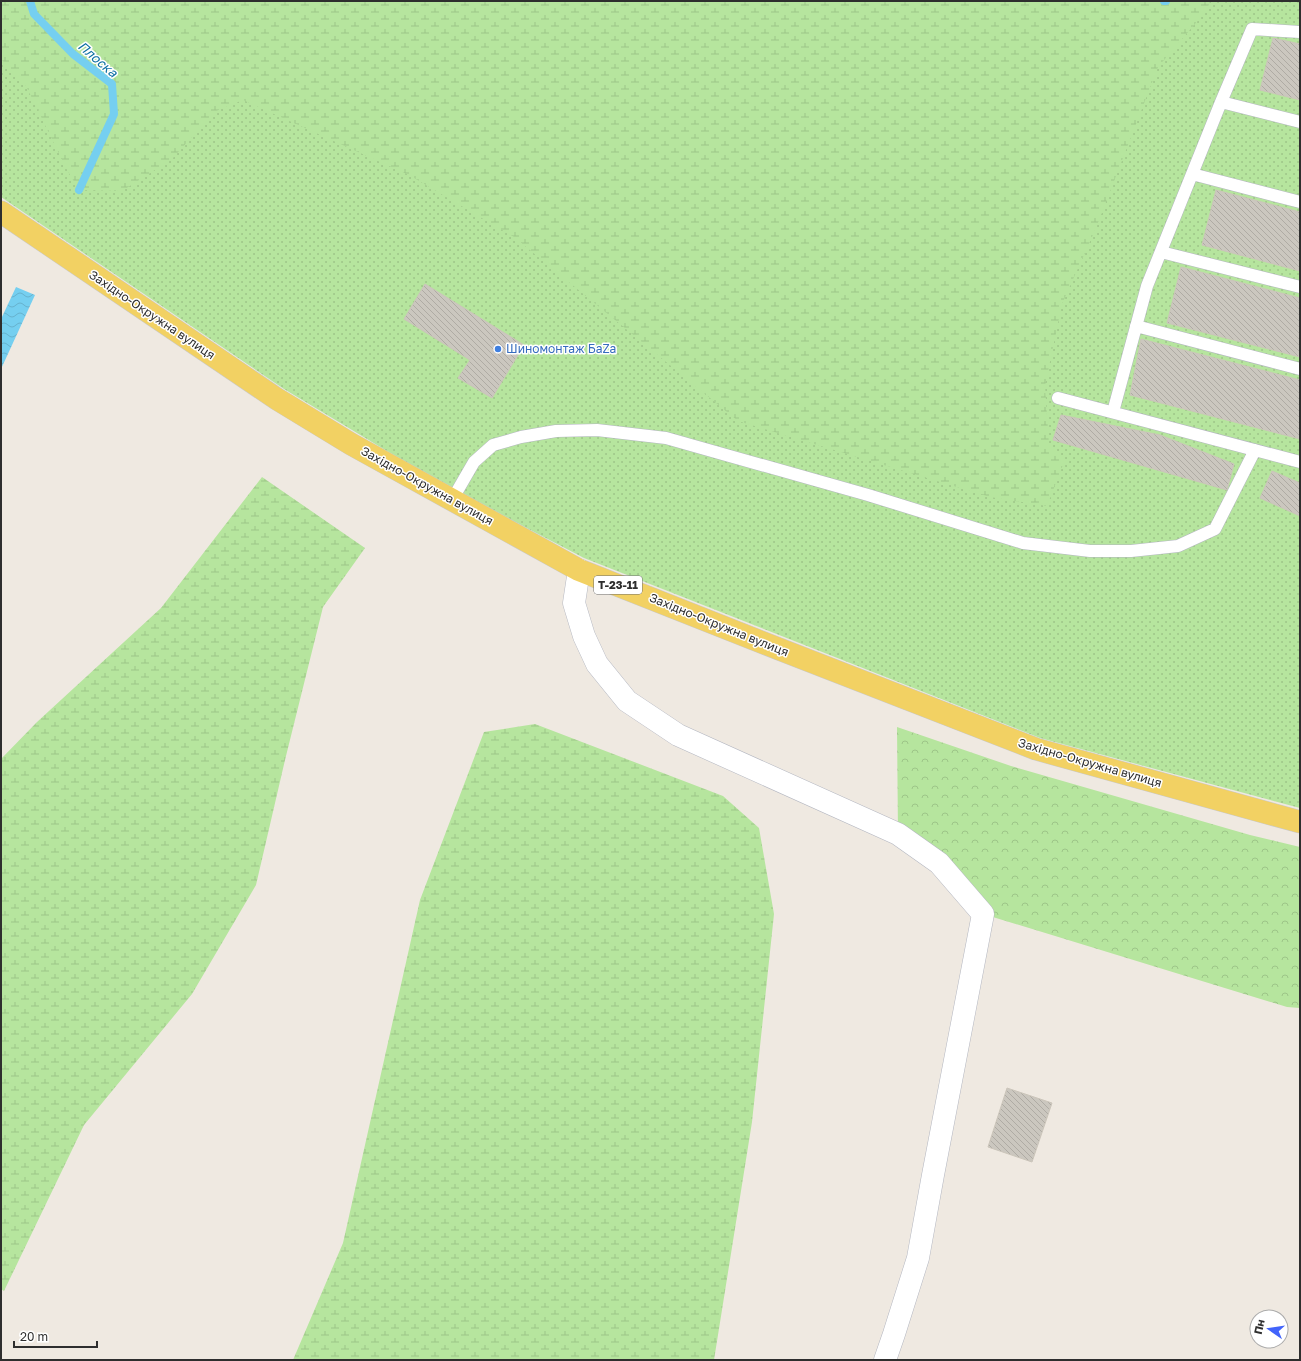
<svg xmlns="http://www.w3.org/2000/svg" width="1301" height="1361" font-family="'Golos Text',sans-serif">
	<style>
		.green { fill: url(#green-dots) }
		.forest { fill: url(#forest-crowns) }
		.wetland { fill: url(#wetland-marsh) }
		.water { fill: url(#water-waves) }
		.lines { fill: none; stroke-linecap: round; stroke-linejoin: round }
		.stream { stroke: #75cff0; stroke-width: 8 }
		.building { fill: url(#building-back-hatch); stroke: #cbc5ba }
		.service-casing { stroke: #b4b7c1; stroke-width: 13 }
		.minor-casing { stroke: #b4b7c1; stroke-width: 23 }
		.primary-casing { stroke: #c9c9c9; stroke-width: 23 }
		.service { stroke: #fff; stroke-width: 12 }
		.minor { stroke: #fff; stroke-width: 22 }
		.primary { stroke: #f2d163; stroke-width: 22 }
		.shop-dot { fill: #3f7fe0; stroke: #fff; stroke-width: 1.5 }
		.labels { text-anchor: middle; stroke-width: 3; stroke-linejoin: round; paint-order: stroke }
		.shield { fill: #fff; stroke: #6d6d6d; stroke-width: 1 }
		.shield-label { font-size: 11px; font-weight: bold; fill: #2e2e2e }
		.street-label { font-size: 12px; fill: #2e2e2e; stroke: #fff }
		.shop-label { font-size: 12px; fill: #366cbe; stroke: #fff; text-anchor: start }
		.water-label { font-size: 13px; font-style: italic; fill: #0d6fa3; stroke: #fff }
	</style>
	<defs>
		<pattern id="green-dots" width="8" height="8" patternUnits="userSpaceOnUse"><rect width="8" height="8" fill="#b6e59e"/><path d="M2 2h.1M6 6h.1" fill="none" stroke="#9dc588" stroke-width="1.8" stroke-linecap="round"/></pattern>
		<pattern id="forest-crowns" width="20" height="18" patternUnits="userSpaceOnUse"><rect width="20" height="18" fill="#b6e59e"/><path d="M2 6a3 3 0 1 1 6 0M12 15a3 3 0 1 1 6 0" fill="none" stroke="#9dc588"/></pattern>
		<pattern id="wetland-marsh" width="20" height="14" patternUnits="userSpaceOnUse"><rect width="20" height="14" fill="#b6e59e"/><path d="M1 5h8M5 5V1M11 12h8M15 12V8" fill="none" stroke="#9dc588"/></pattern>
		<pattern id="water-waves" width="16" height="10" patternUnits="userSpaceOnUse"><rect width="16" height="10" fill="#75cff0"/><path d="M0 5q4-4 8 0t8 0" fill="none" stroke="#66b2ce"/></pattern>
		<pattern id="building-back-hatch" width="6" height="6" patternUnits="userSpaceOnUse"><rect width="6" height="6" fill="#cbc7bf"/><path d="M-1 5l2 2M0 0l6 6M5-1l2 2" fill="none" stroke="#afaba4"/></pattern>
	</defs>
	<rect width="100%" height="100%" fill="#efe9e1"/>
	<path class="green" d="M1,1H1300V808L1040,738L584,558L435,480L284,389L1,197Z"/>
	<path class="forest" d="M897,727L1011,766L1250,835L1300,847V1008L1287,1007L983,914L898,834Z"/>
	<path class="wetland" d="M1,1H1210L1207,10L1158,67L1096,228L1062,304L1045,386L1049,445L1064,462L1047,506L990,497L738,421L514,237L409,175L243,100L214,112L172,159L122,191L79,190L66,168L25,84L1,59Z
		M262,477L365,548L323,607L285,760L256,885L192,994L84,1125L4,1291L1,1289V759L37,722L161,608Z
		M535,724L723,796L759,828L774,914L752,1122L714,1360H293L343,1243L420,900L484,732Z"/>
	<path class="water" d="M16,287L35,295L1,369V319Z"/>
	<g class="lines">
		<path class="stream" d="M30,1L34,14L73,54L112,84L114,114L79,190
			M1164,1H1166"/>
	</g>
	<path class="building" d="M1273,38L1300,44V100L1260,90Z
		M1216,190L1300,212V271L1202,245Z
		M1181,267L1300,298V357L1167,323Z
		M425,284L524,345L492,398L458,378L470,360L404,319Z
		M1141,339L1300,380V439L1130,395Z
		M1061,415L1160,435L1234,464L1227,490L1053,440Z
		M1272,471L1300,483V516L1260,498Z
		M1007,1088L1052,1103L1032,1162L988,1147Z"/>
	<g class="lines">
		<defs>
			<path id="service" d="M1221,102L1300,122
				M1192,174L1300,202
				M1161,252L1300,287
				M1136,326L1300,369
				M1058,398L1300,462
				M1113,412L1147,286L1221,102L1252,29L1300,32
				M452,500L474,462L493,445L521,437L556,431L597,430L666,438L868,495L1023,543L1090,551H1131L1178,546L1215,529L1255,450"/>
			<path id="minor" d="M579,570L574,603L584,636L597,664L627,701L678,735L898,834L939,863L983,914L933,1175L918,1258L894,1334L885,1360"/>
			<path id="primary" d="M1,212L277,399L351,444L579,570L779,649L1036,749L1300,822"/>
		</defs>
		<use href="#service" class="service-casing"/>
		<use href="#minor" class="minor-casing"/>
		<use href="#primary" class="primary-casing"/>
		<use href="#service" class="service"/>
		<use href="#minor" class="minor"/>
		<use href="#primary" class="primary"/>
	</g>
	<circle class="shop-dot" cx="498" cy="349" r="4"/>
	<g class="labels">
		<rect class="shield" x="594" y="576" width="48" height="18" rx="3"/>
		<g class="shield-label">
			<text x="618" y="589">Т-23-11</text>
		</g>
		<g class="street-label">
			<text transform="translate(152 315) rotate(34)" y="4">Західно-Окружна вулиця</text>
			<text transform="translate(427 486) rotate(29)" y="4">Західно-Окружна вулиця</text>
			<text transform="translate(719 625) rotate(22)" y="4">Західно-Окружна вулиця</text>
			<text transform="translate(1090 763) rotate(16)" y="4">Західно-Окружна вулиця</text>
		</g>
		<g class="shop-label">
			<text x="506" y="353">Шиномонтаж БаZa</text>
		</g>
		<g class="water-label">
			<text transform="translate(98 59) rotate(41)" y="5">Плоска</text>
		</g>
	</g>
	<rect width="1301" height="1361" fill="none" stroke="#2e2e2e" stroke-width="4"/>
	<g transform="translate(1269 1329) rotate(283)"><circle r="19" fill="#ffffff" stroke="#ababab"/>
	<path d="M0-3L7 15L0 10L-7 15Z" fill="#4264fb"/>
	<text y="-6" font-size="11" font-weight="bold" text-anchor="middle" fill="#2e2e2e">Пн</text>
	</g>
	<path d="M14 1341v6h83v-6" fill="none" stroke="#2e2e2e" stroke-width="2"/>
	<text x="20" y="1341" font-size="12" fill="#2e2e2e" stroke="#ffffff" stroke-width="3" paint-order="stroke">20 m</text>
</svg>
